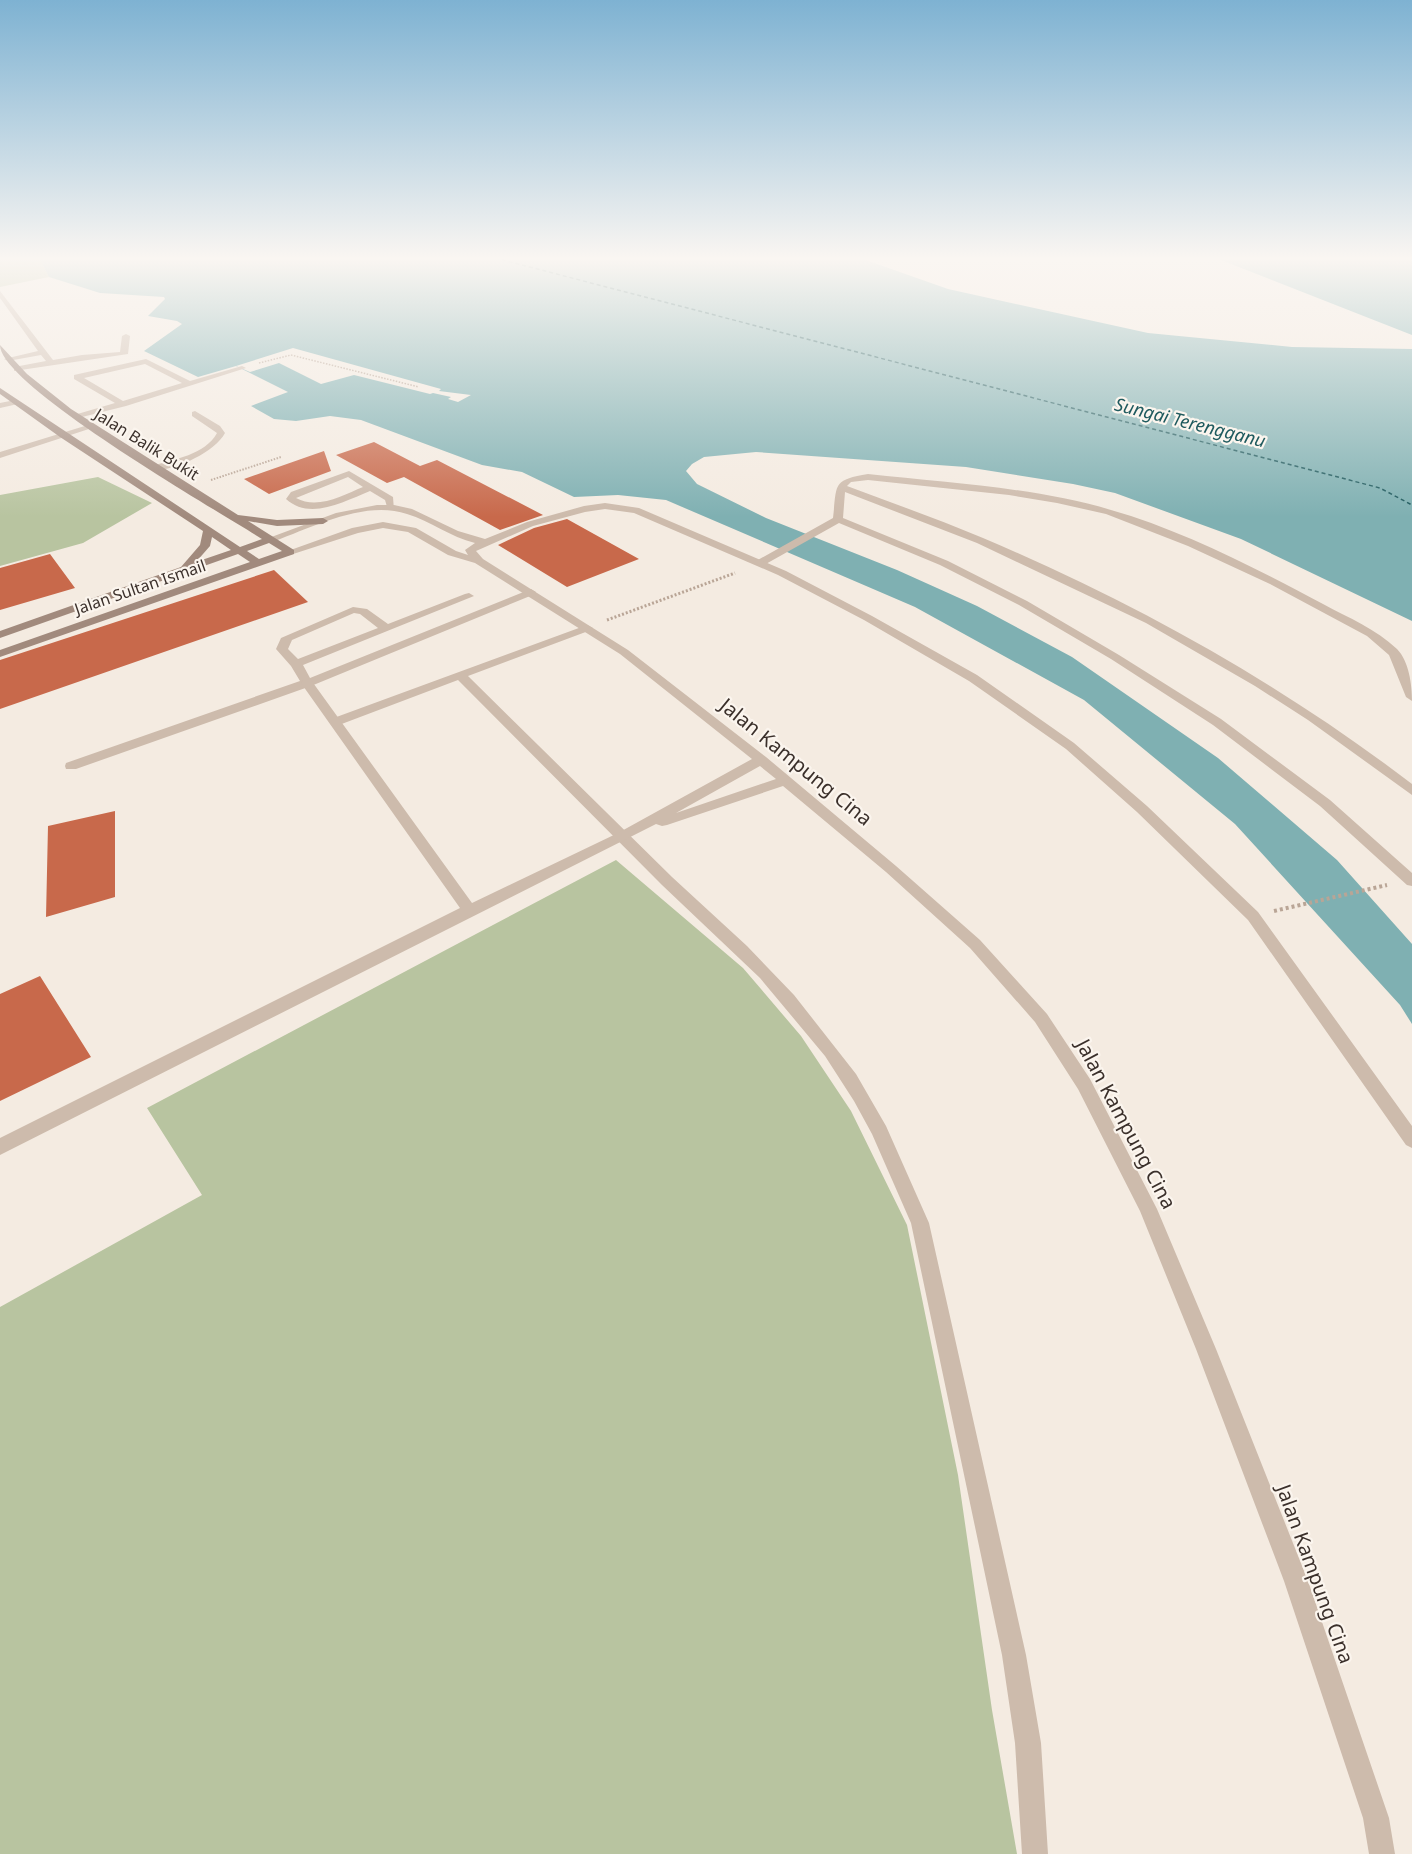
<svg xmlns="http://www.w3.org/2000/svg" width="1412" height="1854" font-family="'Noto Sans',sans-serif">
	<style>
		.green { fill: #b8c4a0 }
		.water { fill: #7fb0b2 }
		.pier { fill: #f4ebe1 }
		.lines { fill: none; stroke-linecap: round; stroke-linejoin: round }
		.ferry { stroke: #1f5a5e; stroke-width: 1.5; stroke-dasharray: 4 3; stroke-linecap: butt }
		.building { fill: #c8694b }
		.path-far3 { stroke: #b9a596; stroke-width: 1.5; stroke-dasharray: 1.5 1.5; stroke-linecap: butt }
		.path-far2 { stroke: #b9a596; stroke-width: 2; stroke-dasharray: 1.5 1.5; stroke-linecap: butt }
		.path-far1 { stroke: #b9a596; stroke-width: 3; stroke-dasharray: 2 2; stroke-linecap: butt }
		.path { stroke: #b9a596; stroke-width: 4; stroke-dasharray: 3 3; stroke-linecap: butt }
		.service { fill: #cdbbac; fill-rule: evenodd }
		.minor { fill: #cdbbac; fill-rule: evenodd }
		.secondary { fill: #a18a7d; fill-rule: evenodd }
		.labels { text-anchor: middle; stroke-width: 4.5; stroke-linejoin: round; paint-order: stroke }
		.far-street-label { font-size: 16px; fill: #3b302b; stroke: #fbf5ee }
		.far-water-label { font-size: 18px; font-style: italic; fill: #1f5a5e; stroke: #fbf5ee }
		.street-label { font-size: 20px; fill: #3b302b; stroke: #fbf5ee }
	</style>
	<rect width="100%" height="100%" fill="#f4ebe1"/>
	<path class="green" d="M0,258H39L49,277L0,287Z
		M98,477L152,503L83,543L0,566V495Z
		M616,860L743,968L801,1036L851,1111L907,1225L958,1475L992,1710L1017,1854H0V1307L202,1195L147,1108Z"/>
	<path class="water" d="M39,258H860L948,289L1148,333L1292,347L1412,349V621L1241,539L1115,493L1073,484L966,467L756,452L704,457L692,464L686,471L697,484L766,518L897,570L977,606L1072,657L1218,758L1337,860L1412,944V1024L1400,1005L1235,824L1084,700L915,607L666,500L618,495L574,497L522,472L482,465L361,420L330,416L296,421L274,419L251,406L288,392L236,366L198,377L144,351L182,324L177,321L148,316L165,299L164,297L100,293L49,277Z
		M1216,258H1412V335Z"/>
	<path class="pier" d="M293,348L441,389L439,391L471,395L458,402L448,399L451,397L433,393L430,394L354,375L321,384L279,363L250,372L236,366Z"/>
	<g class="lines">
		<path class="ferry" d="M495,258L1380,488L1412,505"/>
	</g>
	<path class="building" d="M374,442L420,466L437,460L543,515L500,530L404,477L387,483L336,455Z
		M324,451L331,471L269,494L244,479Z
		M567,519L639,559L567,587L498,545L534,528Z
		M50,554L75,588L0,610V568Z
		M274,570L308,602L0,709V660Z
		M115,811V897L46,917L48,826Z
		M40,976L91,1057L0,1101V994Z"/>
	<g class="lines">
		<path class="path-far3" d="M259,363L291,355L419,387"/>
		<path class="path-far2" d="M211,480L281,457"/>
		<path class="path-far1" d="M607,620L735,573"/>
		<path class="path" d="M1274,911L1387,885"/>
		<path class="service" d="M0,291L53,360L82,355L120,352L122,336L126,334L130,336L128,354L14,371V367L46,361L41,355L8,361L4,359L38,351L0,298Z
			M146,359L190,381L242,366L246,368L126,406L74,419V415L115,403L74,379V375ZM145,364L182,383L123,401L84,378Z
			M15,400L19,402L18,404L0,408V403Z
			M195,411L220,426L225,433C215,452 173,472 152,470V466C174,459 205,455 217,433L192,416V412Z
			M349,471L393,497L394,510H388L385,500L370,491C345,501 310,521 286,499L291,492ZM348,477L363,487C343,495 318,510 296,498Z
			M868,474C949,483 1033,487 1111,510C1182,530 1259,570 1323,604C1349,618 1376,629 1397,649C1409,661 1412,685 1412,701L1406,697L1389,655L1367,636L1270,584L1188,546L1106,514L1057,503L1009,495L868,480L851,482L847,486C892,503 938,519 983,538C1136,603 1280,683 1412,784V795L1308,720L1255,686L1146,623L977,543L845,492L843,518L948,561L1027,601L1119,655L1221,719L1330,800L1412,873V886L1407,885L1320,806L1213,725L1111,659L1019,605L940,565L839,523L764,565H756V561L833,518C837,484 832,480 868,474Z
			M531,589L536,592L535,594L311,686L76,769H66L65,766L66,763L300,681L291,666L276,649L281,638L353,607L367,609L388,624L465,594L469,593L474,596L303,665L310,678ZM354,613L360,614L378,628L298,659L288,649L292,640Z
			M587,625L593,628L591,630L468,676L672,877L747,946L794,995L856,1074L886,1126L929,1223L1026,1655L1041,1743L1048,1854H1022L1015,1743L1002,1655L911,1223L872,1134L854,1101L825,1056L760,978L662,885L458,680L339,725L335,726L329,722L331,719Z"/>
		<path class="minor" d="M88,425L95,427L0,458V452Z
			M605,503L639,508L786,571L872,616L977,675L1074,743L1147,806L1258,912L1412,1126V1148L1406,1145L1248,920L1137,812L1066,749L969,681L864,620L778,575L634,513L605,509L585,512L533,526L476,551L483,559L628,650L766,757L896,866L980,940L1047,1014L1090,1079L1157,1209L1216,1349L1308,1581L1389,1818L1395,1854H1369L1363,1818L1284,1581L1196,1349L1140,1211L1078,1089L1035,1022L970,948L886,872L783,786L667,825L662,826L656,824L0,1155V1138L460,908L301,683L303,680H311L472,903L618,833L752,759L620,654L475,563L448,555L408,532L383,528L358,533L290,555L285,552L352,528L383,522L416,528L456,551L468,555L465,550L475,543C450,537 431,521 407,514C365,500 313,527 275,541L266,539L336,513L377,505H394L412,509L458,531L485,539L527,522L584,506ZM760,766L776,779L676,813Z"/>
		<path class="secondary" d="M0,345L27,374L71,409L238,515L277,520L323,518L328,521L323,524L277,526L248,521L294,550V554L0,657V650L250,562L238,554L0,638V631L181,567L200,545L203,531L60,437L0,394V388L240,547L262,539C220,512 0,386 0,345ZM212,537L231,550L196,562L210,546ZM269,543L282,551L259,559L247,551Z"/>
	</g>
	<linearGradient id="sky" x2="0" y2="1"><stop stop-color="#7eb2d2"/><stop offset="0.5" stop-color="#faf6f2"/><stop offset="1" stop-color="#faf6f2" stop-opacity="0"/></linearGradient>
	<rect width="1412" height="517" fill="url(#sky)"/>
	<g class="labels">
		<g class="far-street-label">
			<text transform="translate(147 444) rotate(32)" y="6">Jalan Balik Bukit</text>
			<text transform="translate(140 587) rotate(-19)" y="6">Jalan Sultan Ismail</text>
		</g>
		<g class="far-water-label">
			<text transform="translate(1190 423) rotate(14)" y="6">Sungai Terengganu</text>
		</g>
		<g class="street-label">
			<text transform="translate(796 762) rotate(39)" y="7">Jalan Kampung Cina</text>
			<text transform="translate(1126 1124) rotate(62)" y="7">Jalan Kampung Cina</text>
			<text transform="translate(1315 1574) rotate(70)" y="7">Jalan Kampung Cina</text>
		</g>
	</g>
</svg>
